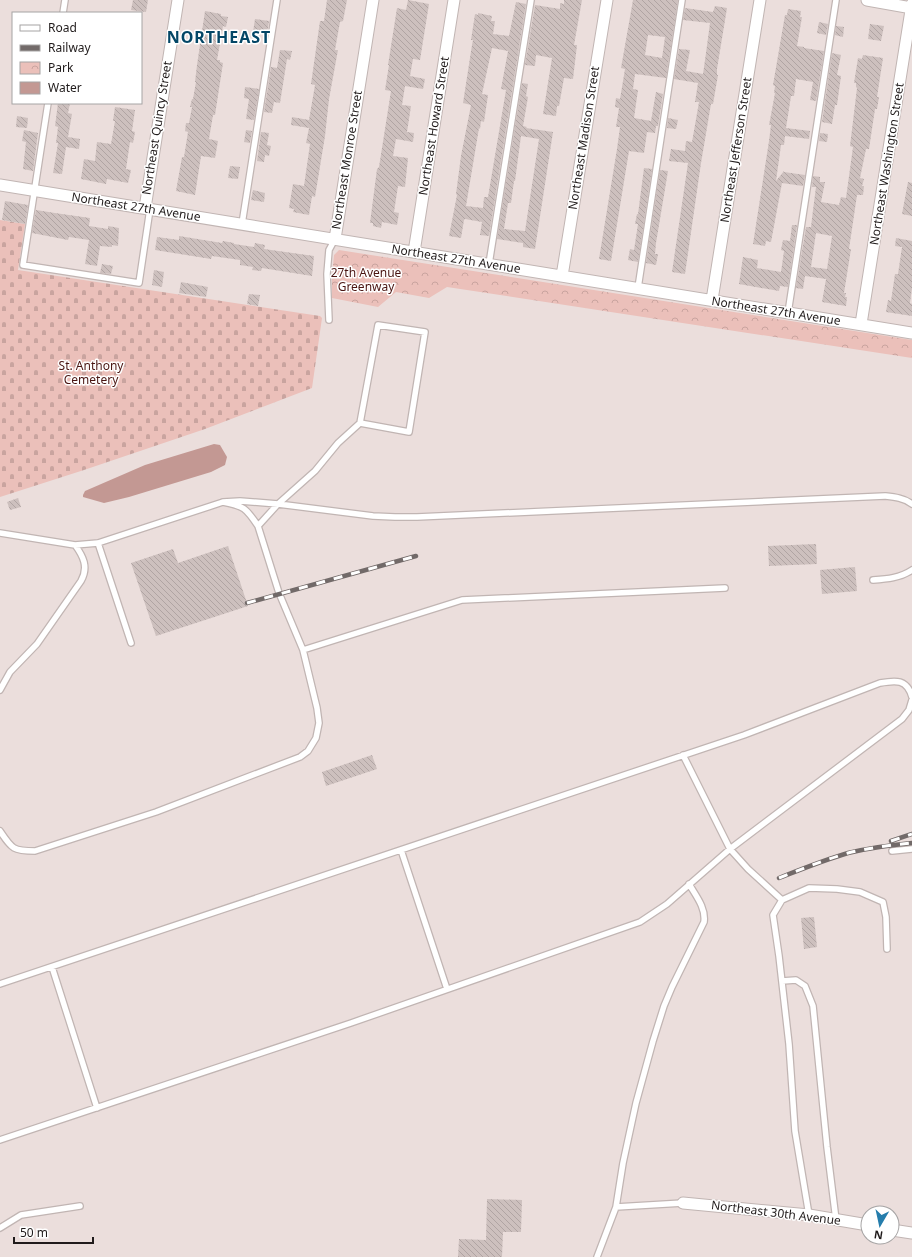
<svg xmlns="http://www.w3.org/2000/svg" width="912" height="1257" font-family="'Noto Sans',sans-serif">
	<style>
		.cemetery { fill: url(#cemetery-stones) }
		.park { fill: url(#park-crowns) }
		.water { fill: #c39893 }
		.building { fill: url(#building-back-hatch); fill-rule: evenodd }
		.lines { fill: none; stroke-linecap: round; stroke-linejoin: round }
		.service-casing { stroke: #c1b5b3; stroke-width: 8 }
		.minor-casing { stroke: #c1b5b3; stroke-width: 13 }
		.service { stroke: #fff; stroke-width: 5.5 }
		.minor { stroke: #fff; stroke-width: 11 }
		.rail-casing { stroke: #726a69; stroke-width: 4.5 }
		.rail { stroke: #fff; stroke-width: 3; stroke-dasharray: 9; stroke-linecap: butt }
		.labels { text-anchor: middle; stroke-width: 3; stroke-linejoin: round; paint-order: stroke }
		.street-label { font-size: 12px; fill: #201b1b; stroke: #fff }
		.park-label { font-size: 12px; fill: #491411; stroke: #fff }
		.district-label { font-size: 16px; font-weight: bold; letter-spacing: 1px; fill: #034666; stroke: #fff }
	</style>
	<defs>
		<pattern id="cemetery-stones" width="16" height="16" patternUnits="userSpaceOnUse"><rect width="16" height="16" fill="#ebc0ba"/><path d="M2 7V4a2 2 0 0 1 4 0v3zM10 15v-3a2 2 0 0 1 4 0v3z" fill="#c9a49f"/></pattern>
		<pattern id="park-crowns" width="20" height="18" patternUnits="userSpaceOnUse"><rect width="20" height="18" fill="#ebc0ba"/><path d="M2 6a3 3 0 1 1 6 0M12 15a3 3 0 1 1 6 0" fill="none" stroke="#c9a49f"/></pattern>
		<pattern id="building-back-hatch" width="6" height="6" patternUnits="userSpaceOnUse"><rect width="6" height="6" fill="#cdc0be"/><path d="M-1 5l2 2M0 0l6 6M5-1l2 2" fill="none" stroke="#b0a4a3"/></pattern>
	</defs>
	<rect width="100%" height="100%" fill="#ebdedc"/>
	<path class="cemetery" d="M0,220L25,224L18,270L320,316L322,318L312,388L205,429L84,470L0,497Z"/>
	<path class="park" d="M339,250L912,340V358L447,287L429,298L396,292L378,307L332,298V276L334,255Z"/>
	<path class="water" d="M214,444L220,445L227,457L225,465L211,472L129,497L104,503L83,497V495L85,491L145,465Z"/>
	<path class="building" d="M133,0H148L146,12L131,10Z
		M327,0H347L343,21L340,22L335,50H338L329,99L325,136L315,197L312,196L309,215L293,212L294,209L289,208L293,184L304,186L310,144L306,143L309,128L291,125L292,117L309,120L315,85L311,84L320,21H324Z
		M408,0L429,4L420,60L413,59L410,76L425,79L423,89L405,86L402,105L411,106L407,132L414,133L413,142L396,139L393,156L408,158L405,187L398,186L394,212L399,213L397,225L382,222L381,228L373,226V223H370L377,169L379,167L391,91L385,90L389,65H388L397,8L406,10Z
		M564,0H582L574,45H577L573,79L564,78L559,106H557L556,116L543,114L552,58L536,55L535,66L525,65L535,5L560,9V3L564,4Z
		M633,0H678L666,78L635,74L633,89L638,90L634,118L651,121L656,92L663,94L658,126H656L655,133L647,132L644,153L629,151L611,261L599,259L617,149L620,127H616L619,108L615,107L616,98L620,99L625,69L621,68ZM648,35L665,37L662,58L645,55Z
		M516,2L526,4L489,236L480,235L482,222L465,219L464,220L461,238L449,236L457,195L456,194L461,156L471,105L463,103L472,45L473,40H471L475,14L478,15V13L492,16L491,21H495L493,34L509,36ZM492,48L508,51L501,89L506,90L488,197H484L483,208L466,206L479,128L480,129L481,121L484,122L488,95L482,94Z
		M715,6L727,8L717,69V75H718L713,104H711L701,163L685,274L672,272L688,163L669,161L671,149L685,151L686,141L692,142L699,102H695L698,83L674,79L679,49L690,50L686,71L703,74L706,53L710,23L683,20L685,8L713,12Z
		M788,9L801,11L800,17H802L797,46L804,47V48L824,51L816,101L810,100L813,82L796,79L794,96H791L786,128L810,131L809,139L785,136L784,145H781L776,181L784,171V172L805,175L803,186L782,183L771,242L766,241L765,246L753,244L769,141L771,125H769L770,120L775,93H774L775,86L773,85L785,15H787Z
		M205,11L221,14V16L228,17L226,27L223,26L217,60H220V62L223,63L215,115H213L209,139L218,141L215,158L201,156L195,195L176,191L182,157H184L188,132L185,131L186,123H189L192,107H190L192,99H193L196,82H195L197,65Z
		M255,19L269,21L267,34L253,32Z
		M819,22L828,24L826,35L817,33Z
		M870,24L884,26L881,41L868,39Z
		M836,26L844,27L843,37L835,35Z
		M280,50L292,51L290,60L287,59L280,103L274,102L272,113L264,112L271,67L277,68Z
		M832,53L841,55L837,75L841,76L837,105H835L832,124L822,122Z
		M863,55L883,58L877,97H879L877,109H875L869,149H866L860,178L864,179L862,186H864L863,195H857L852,229L849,249H851L844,293H846L845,297H847L846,306L822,302L826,279L805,276L803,289L796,288L806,227H811L813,210L816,187H812L813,176L820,177V182H825L821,202L839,205L841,197L846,198L853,147L850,146L857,88L856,87V83H854L858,58L862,59ZM816,233L832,236L827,269L811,267Z
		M522,83L528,84L526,96L528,97L523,126L527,127L526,128L553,132L535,249L523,247V243L497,239ZM521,136L539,139L525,231L504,229L508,203H511L514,181H515Z
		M245,87L259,89L254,120L246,119L249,99L244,98Z
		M58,103H70L68,113L72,114L68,137L80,139L79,149L66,147L62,174L53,173L58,143H56L58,127L55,126Z
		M115,107L135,110L132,131L135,132L133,143L130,142L126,169L131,170L128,183L107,179L106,184L81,179L84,159L95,161L97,142L111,144L115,121H113Z
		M17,116L28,118L27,128L16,127Z
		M668,118L678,120L676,129L667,128Z
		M24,130L38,133L33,171L23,169L26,142L22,141Z
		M246,130L252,131L250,143L244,142Z
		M261,132L269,133L267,145L271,146L269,156L265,155L264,162L257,161Z
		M820,133L828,134L827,142L819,141Z
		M230,166L240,167L238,179L228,178Z
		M644,168L652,169L638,262L628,260L630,249L634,250L638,224H635L637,214H638Z
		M660,170L668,171L656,243L655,254H658L656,265L646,263Z
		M908,182L912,183V216L902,214Z
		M253,190L265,193L264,202L251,200Z
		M5,201L28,205L25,224L2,220Z
		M36,210L55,213L90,218L89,226L108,229V226L119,228L118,246L112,245V247L100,246L97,266L85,264L89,240L69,237L68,240L32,233Z
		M792,225H797L788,287L780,286L779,291L739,284L743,257L758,260L757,268L781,272L784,251L781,250L783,240L790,241Z
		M179,236L222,243L223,241L234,243V244L254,247L255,243L265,245L264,249L314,256L312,276L262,268L261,271L252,270L253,267L240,265V260L212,256L211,259L155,250L157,237L179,240Z
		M896,238L912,241V288L910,303L912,304V316L886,312L888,300L891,301L895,274H898L902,247L895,246Z
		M102,264L113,266L111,274L100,273Z
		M154,270L164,272L162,287L152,285Z
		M181,282L208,287L206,297L179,293Z
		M249,294L260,295L258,306L247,304Z
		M18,498L21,507L10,510L7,502Z
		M816,544L817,564L769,566L768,546Z
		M228,546L248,606L156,636L131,563L173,549L178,563Z
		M855,567L857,591L822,594L820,570Z
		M372,755L377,769L326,786L322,772Z
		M814,917L817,947L804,949L801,918Z
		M487,1199L522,1200L521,1232H503L502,1257H458L459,1239L486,1240Z"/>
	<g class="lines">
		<defs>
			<path id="service" d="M63,13L65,0
				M48,103L23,265L139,283L150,209
				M242,224L277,0
				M489,264L531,0
				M638,288L682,0
				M788,313L836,0
				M329,320L327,274L329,250L335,239
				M223,502L240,501L278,504L373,516L395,517H417L885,496C894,497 904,498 912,504
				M0,533L75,545C83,556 89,567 81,581L37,644L10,672L0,690
				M98,543L131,643
				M75,545L98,543L223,502C244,506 246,508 258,526
				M873,580C887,579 900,578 912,570
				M303,650L462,600L725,588
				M683,755L730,849L748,869L782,900
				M0,831C12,849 13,851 35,851L156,812L300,757L308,751L316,738L319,723L317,708L303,650L279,593L258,526L278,504L315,471L338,443L360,423L378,325L425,332L409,432L360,423
				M401,850L447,989
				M892,851L912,849
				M52,967L97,1108
				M782,981L796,980L805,986L813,1006L827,1147L836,1220
				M0,984L744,735L880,683C896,680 907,679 912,697
				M0,1140L351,1023L640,922L667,904L730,849L902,719L909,710L912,700
				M616,1207L623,1163L636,1103L653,1041L664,1006L672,987L704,922C706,908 696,896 689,884
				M809,1215L795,1131L789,1044L779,956L773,915L782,900L809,888L837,889L860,892L883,902L886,917L887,949
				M0,1228L21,1215L80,1206
				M597,1257L616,1207L683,1203"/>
			<path id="minor" d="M867,0L912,8
				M0,185L912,333
				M145,208L178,0
				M335,239L373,0
				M414,252L454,0
				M562,276L607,0
				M712,300L760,0
				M861,324L912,4
				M683,1203L809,1215L868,1225
				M892,1230L912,1233"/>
		</defs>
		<use href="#service" class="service-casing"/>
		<use href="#minor" class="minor-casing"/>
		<use href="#service" class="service"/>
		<use href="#minor" class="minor"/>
		<defs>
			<path id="rail" d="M247,603L416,556
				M891,841L912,834
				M779,878C802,869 824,860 848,853C869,848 891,845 912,843"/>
		</defs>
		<use href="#rail" class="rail-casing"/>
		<use href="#rail" class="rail"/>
	</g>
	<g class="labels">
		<g class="street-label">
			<text transform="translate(434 126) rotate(-81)" y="4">Northeast Howard Street</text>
			<text transform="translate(157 128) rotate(-81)" y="4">Northeast Quincy Street</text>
			<text transform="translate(584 138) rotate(-81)" y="4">Northeast Madison Street</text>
			<text transform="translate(736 150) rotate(-81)" y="4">Northeast Jefferson Street</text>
			<text transform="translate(347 160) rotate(-81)" y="4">Northeast Monroe Street</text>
			<text transform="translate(887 164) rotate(-81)" y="4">Northeast Washington Street</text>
			<text transform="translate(136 207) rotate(9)" y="4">Northeast 27th Avenue</text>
			<text transform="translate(456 259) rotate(9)" y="4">Northeast 27th Avenue</text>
			<text transform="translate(776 311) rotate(9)" y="4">Northeast 27th Avenue</text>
			<text transform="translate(776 1213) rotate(7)" y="4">Northeast 30th Avenue</text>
		</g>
		<g class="park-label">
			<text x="366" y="277">27th Avenue<tspan x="366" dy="14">Greenway</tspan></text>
			<text x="91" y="370">St. Anthony<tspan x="91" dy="14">Cemetery</tspan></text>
		</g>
		<g class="district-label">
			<text x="219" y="43">NORTHEAST</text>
		</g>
	</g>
	<rect x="12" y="12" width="130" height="92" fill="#ffffff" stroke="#a6a4a4"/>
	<rect x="20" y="25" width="20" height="6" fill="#ffffff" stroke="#a6a4a4"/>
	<text x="48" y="32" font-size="12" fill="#201b1b">Road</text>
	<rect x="20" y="45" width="20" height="6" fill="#726a69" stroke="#a6a4a4"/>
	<text x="48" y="52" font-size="12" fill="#201b1b">Railway</text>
	<rect x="20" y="62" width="20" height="12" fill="url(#park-crowns)" stroke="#a6a4a4"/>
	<text x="48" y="72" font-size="12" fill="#201b1b">Park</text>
	<rect x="20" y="82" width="20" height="12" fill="#c39893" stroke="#a6a4a4"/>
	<text x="48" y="92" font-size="12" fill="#201b1b">Water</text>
	<g transform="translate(880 1225) rotate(189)"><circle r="19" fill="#ffffff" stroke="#a6a4a4"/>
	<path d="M0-3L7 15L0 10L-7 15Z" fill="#257dac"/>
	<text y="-6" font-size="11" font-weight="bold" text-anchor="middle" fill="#201b1b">N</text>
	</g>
	<path d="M14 1237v6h79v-6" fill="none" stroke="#201b1b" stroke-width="2"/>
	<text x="20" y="1237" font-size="12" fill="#201b1b" stroke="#ffffff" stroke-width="3" paint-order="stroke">50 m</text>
</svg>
